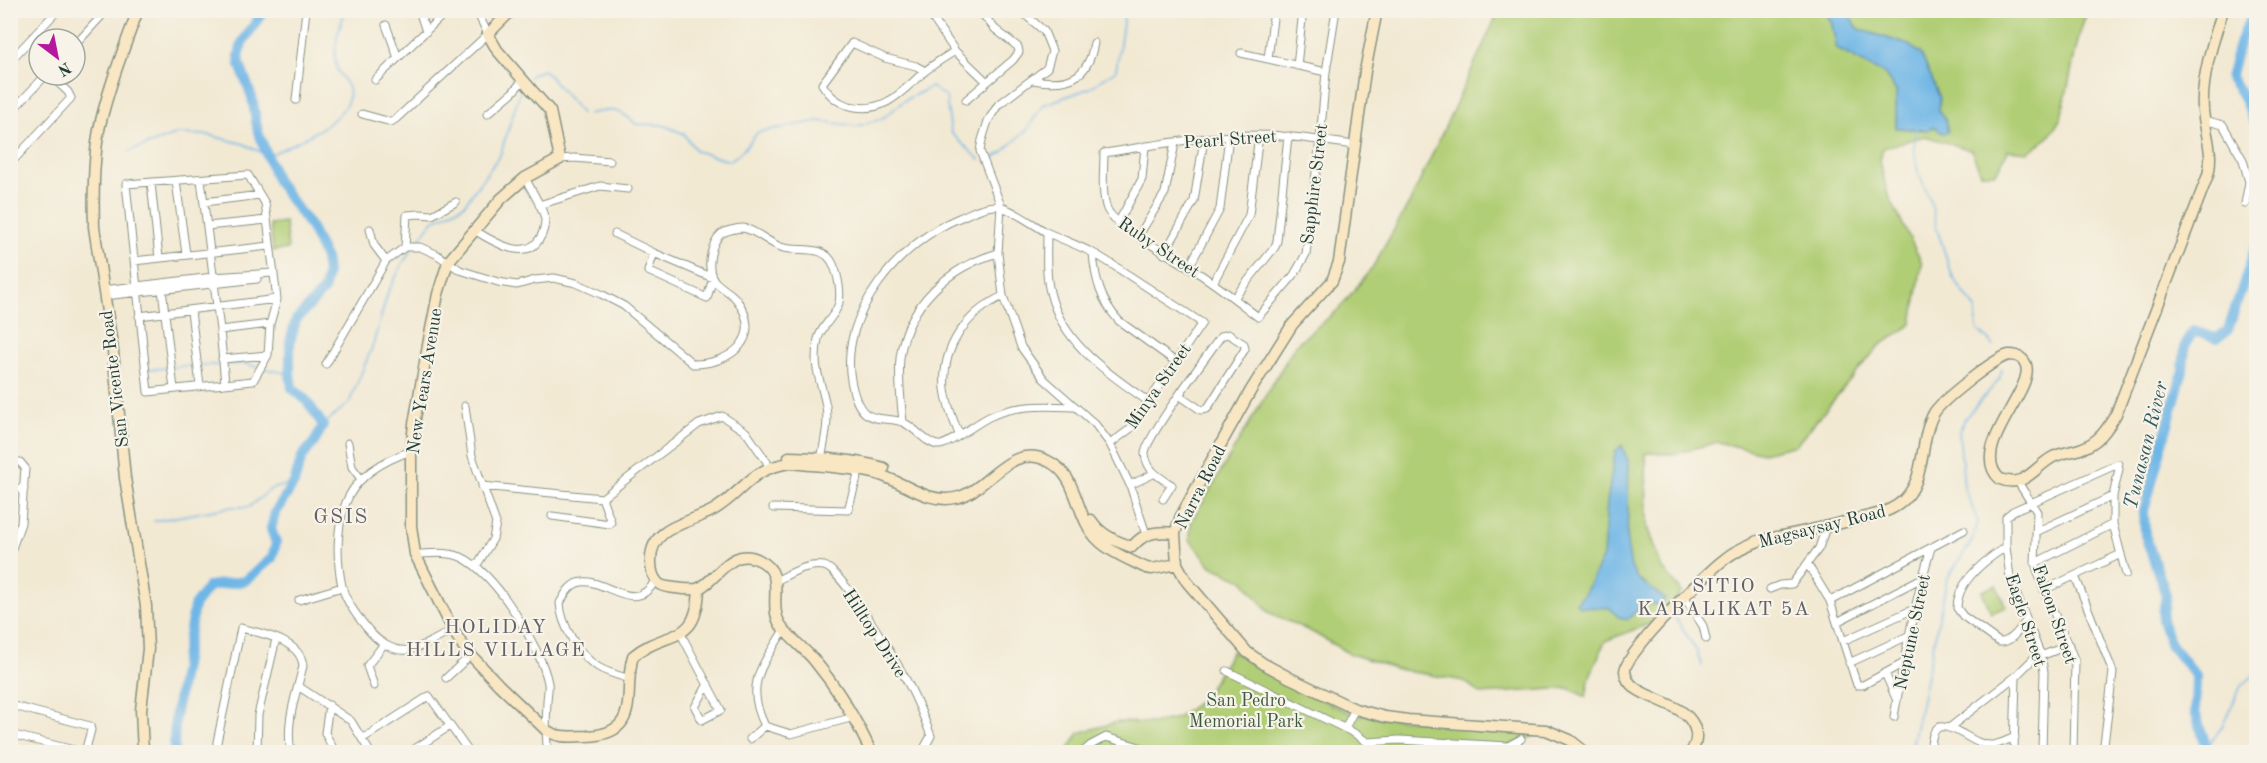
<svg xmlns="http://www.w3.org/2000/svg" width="2267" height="763" font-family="'Old Standard TT',serif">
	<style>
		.green { fill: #b0ce74; stroke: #688654; stroke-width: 1.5 }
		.water { fill: #6eb6e6; stroke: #467a8d; stroke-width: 1.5 }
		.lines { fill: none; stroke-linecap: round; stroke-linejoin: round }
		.stream { stroke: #6eb6e6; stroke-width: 1.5 }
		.river { stroke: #6eb6e6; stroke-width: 10 }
		.street-casing { stroke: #889384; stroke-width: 9 }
		.secondary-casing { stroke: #889384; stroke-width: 13 }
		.street { stroke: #fff; stroke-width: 7 }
		.secondary { stroke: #f9e7c3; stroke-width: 10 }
		.labels { text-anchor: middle; stroke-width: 4.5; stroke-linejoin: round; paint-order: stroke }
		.street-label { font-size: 18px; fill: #1f3d34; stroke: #f7f3e8 }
		.park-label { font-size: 18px; fill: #3c5a41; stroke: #f7f3e8 }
		.water-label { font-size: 20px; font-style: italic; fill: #335b60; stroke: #f7f3e8 }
		.neighbourhood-label { font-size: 20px; letter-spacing: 1.5px; fill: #636165; stroke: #f7f3e8 }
		.quarter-label { font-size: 21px; letter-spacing: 1.5px; fill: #636165; stroke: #f7f3e8 }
	</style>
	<rect width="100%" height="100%" fill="#f7f3e8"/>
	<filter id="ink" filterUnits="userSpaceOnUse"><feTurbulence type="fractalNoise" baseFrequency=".0167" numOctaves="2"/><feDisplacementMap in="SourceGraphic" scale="12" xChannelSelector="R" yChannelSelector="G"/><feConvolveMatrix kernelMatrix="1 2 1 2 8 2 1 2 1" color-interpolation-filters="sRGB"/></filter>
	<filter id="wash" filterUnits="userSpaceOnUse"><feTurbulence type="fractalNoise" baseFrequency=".008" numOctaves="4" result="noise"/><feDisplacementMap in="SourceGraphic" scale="24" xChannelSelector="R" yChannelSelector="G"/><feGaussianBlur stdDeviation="1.35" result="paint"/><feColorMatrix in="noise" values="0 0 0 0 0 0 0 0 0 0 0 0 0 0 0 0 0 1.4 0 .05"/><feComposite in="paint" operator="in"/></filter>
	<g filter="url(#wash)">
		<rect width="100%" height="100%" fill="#f2e9d3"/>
		<path class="green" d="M1499,11H2087L2079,36L2061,118L2049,137L2028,152L2008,150L1996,173H1981L1971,150L1925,136L1883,148L1880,161L1887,192L1922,263L1912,324L1878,347L1796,445L1763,453L1718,442L1673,454L1646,453L1647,527L1661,566L1682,592L1651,623L1605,641L1590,676L1586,697L1568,688L1481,694L1464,681L1397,669L1348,653L1314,633L1268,612L1244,581L1211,566L1190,540L1191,522L1296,344L1339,309L1372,268L1411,200Z
			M285,222L288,249L273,251L270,224Z
			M1996,585L2006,607L1991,613L1982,591Z
			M1232,651L1275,678L1353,714L1541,733L1493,752H1067L1079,733L1117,722L1154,723L1177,718L1204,698Z"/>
		<path class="water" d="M1824,11H1846L1859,29L1909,45L1921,54L1940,98L1939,111L1946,120L1948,132L1942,133L1935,127L1926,130L1896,128V91L1884,74L1837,49L1831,21Z
			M1622,445L1629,464L1627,543L1631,567L1637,578L1665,599L1660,605L1644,604L1627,620L1617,616L1610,608L1580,607L1576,603L1585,593L1603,556L1607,502L1615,452Z"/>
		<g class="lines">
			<path class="stream" d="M529,78L532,74L544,70L581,113
				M588,114C611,109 618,107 636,124L663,125L684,134L696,151L730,161L744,149L758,132L819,121L858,126L883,118L905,100L931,87L946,97L951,133L980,160
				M1916,127L1914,150L1918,172L1931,202L1936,226L1953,278L1976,309L1977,329L1994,346
				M130,151L178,134L208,135L244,144L268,156C289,145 356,120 348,89C347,83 340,76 337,69C331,52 339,27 346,10
				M986,162L1000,154L1026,131L1043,105L1090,88L1116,70L1125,10
				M417,243L433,221L464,205L500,155L522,86
				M227,364H246L258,367
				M200,365H219
				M173,367L195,365
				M262,368L290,374
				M149,369L168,368
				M323,425L349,403L373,345L388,292L403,263L412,249
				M154,521L231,507H249L271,489L294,483
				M1660,601L1668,608
				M1673,614L1696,650L1702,666
				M2205,749L2222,727L2240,688L2256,673
				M1906,752L1913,742L1947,579L1972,541L1978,522L1964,487L1959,431L1965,418L1999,380L2002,369"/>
			<path class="river" d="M2256,13C2240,29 2236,57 2230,78L2241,93L2256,124
				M174,752L175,718L194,606L209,586L245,581L272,558L276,543L271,529L275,513L294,483L302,457L315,441L323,425L306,400L292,388L290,374V342L296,320L324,290L327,274L325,258L310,226L277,181L258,132L252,97L240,65L239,56L242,43L264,10
				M2208,752L2195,712L2196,676L2170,644L2162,620L2166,595L2145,535L2144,511L2183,370L2185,346L2193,331L2217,338L2228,330L2256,246"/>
		</g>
	</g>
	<g filter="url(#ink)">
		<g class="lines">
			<defs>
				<path id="street" d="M419,10L426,32
					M927,10L955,51L986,81
					M1020,10L1044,31L1052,51L1047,68L998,105L988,121L982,140L980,151L1001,206L998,253L1003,296L1021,347L1044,379L1095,424L1110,444L1130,485L1146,534
					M1336,10L1326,72L1320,140L1306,254L1294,275L1258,317C1236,300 1214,282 1190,268C1172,256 1115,227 1107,209C1101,193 1104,170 1104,153C1155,145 1208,135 1259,135C1291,135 1323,141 1355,145
					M386,25L398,58
					M75,45L107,10
					M1241,53L1326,72
					M1268,59L1274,10
					M10,61L58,10
					M1297,66L1303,10
					M925,71L916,66L885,58L852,43L822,84C830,97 840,105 855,107C886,112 902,91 923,73C933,64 944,58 955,51
					M375,80L448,10
					M1033,80C1068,86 1088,79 1094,43
					M296,100L306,10
					M966,100L1013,60L1019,52L1018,47L995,29L979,10
					M10,113L46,75
					M362,114L391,122L397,118L488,34L476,10
					M487,114L513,92L523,80
					M2204,120L2223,125L2243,160L2249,182L2245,204
					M560,159L574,158L610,161
					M10,164L71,98L68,92L50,75
					M248,175L265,203L277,299L270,324L268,355L253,381L148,392L126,184Z
					M201,180L220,330L225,383
					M176,181L186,254
					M151,183L159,258
					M204,202L260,195
					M539,205L600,186L628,189
					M1118,223L1142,179L1145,146
					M207,226L267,220
					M370,229L374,245L386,261
					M474,230C492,241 526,263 540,238C543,234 545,225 545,220C544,209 530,188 525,178
					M1047,233C1047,252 1045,273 1050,292C1062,344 1109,374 1149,402
					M615,234L654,253L713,278L707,298L648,271L654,253
					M1139,235L1165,193L1175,143
					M405,247L407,215L420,214L432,215L456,202
					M1093,253C1095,280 1101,301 1119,321L1176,362
					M1164,254L1194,201L1204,139
					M134,261L269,246
					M1189,267L1220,209L1229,136
					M1213,283L1249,215L1259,135
					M162,289L174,389
					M103,290L213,277L273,273
					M104,296L257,279
					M1234,298L1275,247L1277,241L1288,136
					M191,311L200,386
					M139,316L277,299
					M220,330L270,324
					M222,359L268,355
					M326,364L386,261L405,247H420L436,254L460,270L498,282L517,285L535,280L554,278L576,283L601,294L624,306L693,364C732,364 765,337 736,299C730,291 716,286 712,277C707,265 711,243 721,234C725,231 737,228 743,228C757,230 770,245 784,248C801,252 824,244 833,264C838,275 843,297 837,308C832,319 821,327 818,339C812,369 821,379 826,406C829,424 824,442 821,460
					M465,406L472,456L496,523L493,539L477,565
					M1073,407C1044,406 1016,404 989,417C978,422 946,447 938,445C925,443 916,428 904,423C893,417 876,422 865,413C856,405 853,391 851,380C839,313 901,242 959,218C971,213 985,205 998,206C1010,208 1034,225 1046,232C1061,239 1077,245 1091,252C1105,259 1117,268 1130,276C1154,292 1178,307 1202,323L1130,429L1110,444
					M903,422C901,401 898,379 900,358C907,304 949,267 998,253
					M959,434C953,420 947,405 945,389C941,348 966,313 1003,296
					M348,443L352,467L361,479
					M411,451C388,459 361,473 349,496C336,521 336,558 342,586C346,603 360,620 371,633C379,642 394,652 407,650C423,648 439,637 453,630
					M10,461L20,462L25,468L21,523L10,554
					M2018,482L2037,512L2035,563L2044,590L2075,661L2073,752
					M1130,485L1153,474
					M482,486L602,498L699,424L722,416L746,432L767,462L768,468
					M10,488L24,489
					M1163,499L1172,485C1159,477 1147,471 1145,454C1144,440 1209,353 1221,336L1228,334L1244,344L1245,349L1207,409L1201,410L1179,395
					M773,508L848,510L860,467
					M552,516L610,524L611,522L602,498
					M2036,532L2113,496
					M2006,547C1985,560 1957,581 1957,608L1963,616L1999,642C2011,643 2019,630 2026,621
					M415,554C429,554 447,551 461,557C495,572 541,647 548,683C549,689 547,696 547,702C546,719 545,736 548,752
					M2035,563L2113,524
					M1808,565L1830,601L1857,685H1863L1902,664
					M2075,576L2113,672L2103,752
					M776,581C791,573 807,563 824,566C842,569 901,669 911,689C919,705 925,720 931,736L922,752
					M1770,589L1780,585L1792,584L1819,548L1826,527
					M2044,590L2121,554
					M1684,597L1703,626L1706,639
					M299,600L342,587
					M1830,601L1964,530
					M1837,622L1922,578
					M784,630C762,666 744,684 765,726L791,734L854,717
					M681,634L721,710L702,720L695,707L708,684
					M1843,641L1914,609
					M2041,656L2069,645
					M1849,663L1908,636
					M1227,671L1354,733L1367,742L1373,752
					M1885,673L1897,701
					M446,678L470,656
					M630,679C620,676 608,673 598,667C579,656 561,625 560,603C563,598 566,591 571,587C596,565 632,621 655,581
					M298,686L351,721L370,752
					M374,686L367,666L384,644
					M10,705L90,726L91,730L85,752
					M329,705L325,733L335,752
					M1894,717C1904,659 1914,604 1931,548
					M1345,728L1355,709
					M1949,728L2016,676L2040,652
					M10,734L82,752
					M362,739L429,696L469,752
					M750,739L765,726
					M1367,742L1399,740L1508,746L1521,739
					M217,752V742L241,628C262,634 301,640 303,666C296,695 285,723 291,752
					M257,752L258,715L276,639
					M410,752L450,726
					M1083,752L1091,745L1106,737L1156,752
					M1449,752L1450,742
					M1939,752L1931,747C1931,740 1933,730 1939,727C1958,725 1972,745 1991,745C1999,745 2007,740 2015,737
					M2014,752L2016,676
					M2042,752L2044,672L2041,656L2010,577L2006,547V517L2013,511L2118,464L2119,469L2113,496V524L2126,574
					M2073,752H2086
					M2118,752H2139"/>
				<path id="secondary" d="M138,10C124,48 109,86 100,125C93,158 93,194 94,227L113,351L125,478L146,606L148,649L141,710L143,752
					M512,10L488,34L497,50L550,111L560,159L525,178L501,199L448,262L438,294L430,334L414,424L411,451V526L415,554L453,630L465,649L499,685L546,730C559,739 572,736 587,736C644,734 622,691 633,656C667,628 697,648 699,588
					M1377,10L1365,71L1339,262L1332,281L1292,325L1251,390L1193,494L1181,516L1175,533L1177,564L1187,582L1247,652L1264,664L1290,678L1355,709L1385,717L1408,720L1546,730L1570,740L1585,752
					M789,457C821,458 853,459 884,468
					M1091,520C1101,535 1115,541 1132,547
					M1132,547C1144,532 1157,531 1175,533
					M871,752C856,719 838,689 814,660C805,649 786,635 780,624C767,603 788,574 759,560C730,545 716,583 697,589C690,590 682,589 675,588C669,587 662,587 658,583C653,578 651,569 651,562C649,525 691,524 715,509C746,490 750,468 791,463C818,466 847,467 873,473C901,479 925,504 955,498C988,492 1009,441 1048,461C1077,475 1075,510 1092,533C1104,550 1128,559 1146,568L1152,569L1177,564
					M1691,752C1696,745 1698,735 1694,726C1681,697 1627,700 1625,671C1624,654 1709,570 1726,558C1736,550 1747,546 1758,541C1791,534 1824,528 1856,519C1870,516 1887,513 1899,504C1928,483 1918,441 1934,413C1941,401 1996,357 2009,355C2013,355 2019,356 2022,359C2047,381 1964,447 2000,479C2025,489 2034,467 2053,457C2061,453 2071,452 2080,449C2098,443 2107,430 2116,414L2208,175C2214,152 2205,133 2203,110C2201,78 2213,41 2223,10"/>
			</defs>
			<use href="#street" class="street-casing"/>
			<use href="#secondary" class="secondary-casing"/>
			<use href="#street" class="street"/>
			<use href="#secondary" class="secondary"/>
		</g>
	</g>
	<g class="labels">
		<g class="street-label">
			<text transform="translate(1230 139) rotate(-4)" y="6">Pearl Street</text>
			<text transform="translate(1314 184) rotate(-83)" y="6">Sapphire Street</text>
			<text transform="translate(1159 247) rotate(34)" y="6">Ruby Street</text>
			<text transform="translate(114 379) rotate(-97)" y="6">San Vicente Road</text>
			<text transform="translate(424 381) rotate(-81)" y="6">New Years Avenue</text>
			<text transform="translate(1158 386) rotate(-55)" y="6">Minya Street</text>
			<text transform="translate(1200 487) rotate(-63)" y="6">Narra Road</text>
			<text transform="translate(1822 526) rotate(-14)" y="6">Magsaysay Road</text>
			<text transform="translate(2055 614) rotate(71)" y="6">Falcon Street</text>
			<text transform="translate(2026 620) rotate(72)" y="6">Eagle Street</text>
			<text transform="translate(1912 632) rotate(-78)" y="6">Neptune Street</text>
			<text transform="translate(875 633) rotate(57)" y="6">Hilltop Drive</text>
		</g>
		<g class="park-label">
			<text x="1246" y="706">San Pedro<tspan x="1246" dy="21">Memorial Park</tspan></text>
		</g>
		<g class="water-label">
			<text transform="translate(2145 445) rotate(-76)" y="7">Tunasan River</text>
		</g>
		<g class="neighbourhood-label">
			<text x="1724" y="592">SITIO<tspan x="1724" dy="23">KABALIKAT 5A</tspan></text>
			<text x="496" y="633">HOLIDAY<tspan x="496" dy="23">HILLS VILLAGE</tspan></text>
		</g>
		<g class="quarter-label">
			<text x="341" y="523">GSIS</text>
		</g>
	</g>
	<rect width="2267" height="763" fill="none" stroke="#f7f3e8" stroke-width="36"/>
	<g transform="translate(57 57) rotate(148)"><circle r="28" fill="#f7f3e8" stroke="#a1aaa0" stroke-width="1.5"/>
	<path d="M0-4.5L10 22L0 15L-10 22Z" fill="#b5179e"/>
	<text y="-9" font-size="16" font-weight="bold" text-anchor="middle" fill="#1f3d34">N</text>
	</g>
</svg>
